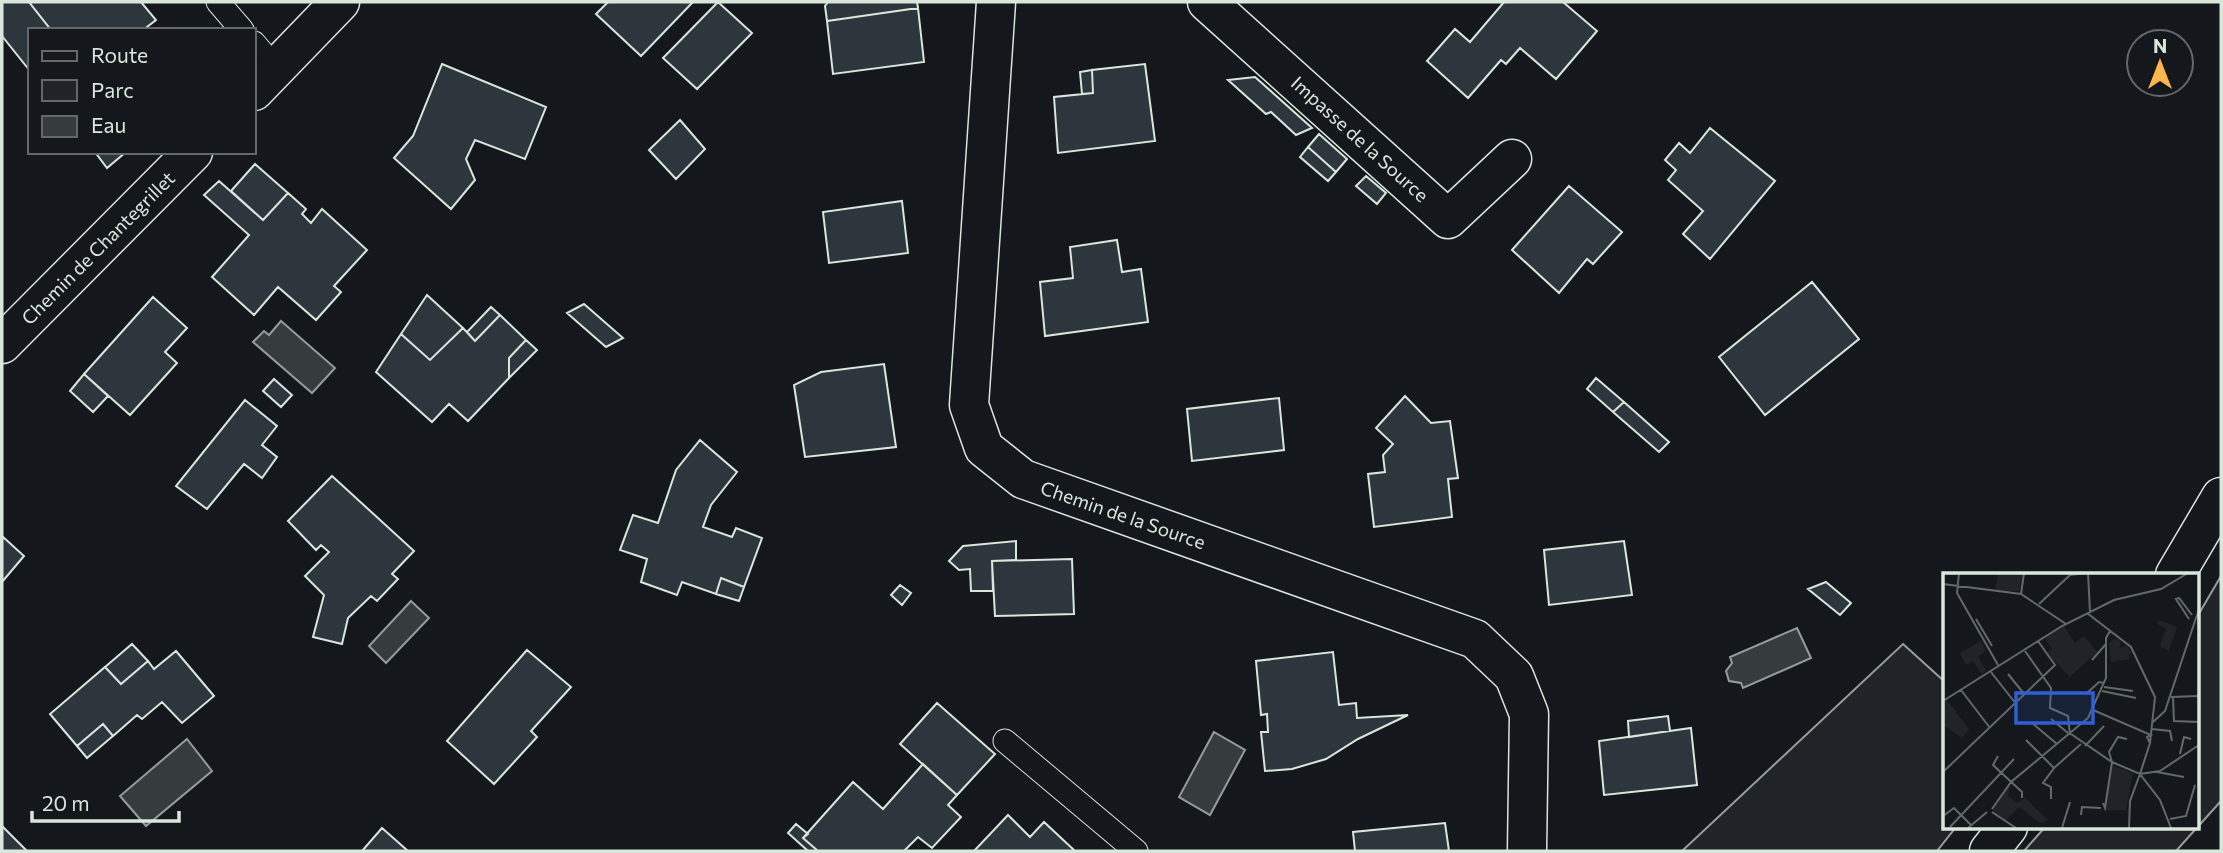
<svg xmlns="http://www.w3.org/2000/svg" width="2223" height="853" font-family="Commissioner,sans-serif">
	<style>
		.green { fill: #202428; stroke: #939e99; stroke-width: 2 }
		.water { fill: #363b3e; stroke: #939e99; stroke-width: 2 }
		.building { fill: #2c363c; stroke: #d8e6dc; stroke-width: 2 }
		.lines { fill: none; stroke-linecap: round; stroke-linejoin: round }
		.service-casing { stroke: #d8e6dc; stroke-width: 25 }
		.minor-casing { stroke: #d8e6dc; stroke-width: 41 }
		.tertiary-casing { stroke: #d8e6dc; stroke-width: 41 }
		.service { stroke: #14181c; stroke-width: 23 }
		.minor { stroke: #14181c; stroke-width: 38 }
		.tertiary { stroke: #14181c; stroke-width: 38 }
		.labels { text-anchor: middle; stroke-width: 5; stroke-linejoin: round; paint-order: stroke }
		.street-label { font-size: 19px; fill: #d8e6dc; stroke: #14181c }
		.inset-road { fill: none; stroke: #626a69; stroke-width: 2 }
		.view { fill: #305dd8; fill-opacity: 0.15; stroke: #305dd8; stroke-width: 3.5 }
		.inset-edge { fill: none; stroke: #d8e6dc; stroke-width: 3.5 }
	</style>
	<rect width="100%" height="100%" fill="#14181c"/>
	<path class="green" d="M2221,576V801L2176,851H2024L2045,827H2197V617Z
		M1903,644L1945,682V827H1956L1937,851H1682Z"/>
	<path class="water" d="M281,321L335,368L312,393L253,342L264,331L269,335Z
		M411,601L429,618L386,663L369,646Z
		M1797,628L1811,658L1743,688L1741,683L1729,681L1726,671L1732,663L1730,657Z
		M1214,732L1245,750L1210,815L1179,797Z
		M187,739L212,771L146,826L120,796Z"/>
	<path class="building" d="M2,2H29L51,30H30V71L2,36Z
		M29,2H141L156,20L143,30H51Z
		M608,2H693L641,56L596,14Z
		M718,2L752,33L697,89L663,58Z
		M828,2H917L918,8L827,21L825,6Z
		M1504,2H1563L1597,31L1556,79L1520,48L1506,64L1501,60L1468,98L1427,61L1455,29L1470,42Z
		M918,8L924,62L833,74L827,21Z
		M442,64L546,107L525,159L475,140L466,159L475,180L451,209L394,158L413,136Z
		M1145,64L1155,141L1058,153L1054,97L1093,93L1092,70Z
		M1092,70L1093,93L1082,94L1080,72Z
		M1255,77L1312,128L1296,135L1271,112L1266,114L1228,80Z
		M680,120L705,149L676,179L649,150Z
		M1710,128L1775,181L1710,259L1683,234L1703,211L1668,180L1676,170L1665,160L1679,143L1690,153Z
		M1319,134L1347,159L1336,172L1308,147Z
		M1308,147L1336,172L1328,181L1300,157Z
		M95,152H126L107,168Z
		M255,164L288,193L263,220L231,191Z
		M1366,176L1386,193L1377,204L1356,186Z
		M219,181L263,220L288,193L306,209L302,214L311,223L322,209L367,250L334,286L341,292L316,320L278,287L254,315L212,277L249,235L204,195Z
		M1569,186L1622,232L1593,264L1587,259L1559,293L1512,250Z
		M902,201L908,253L829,263L823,212Z
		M1117,240L1122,272L1141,269L1148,322L1045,336L1040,282L1073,278L1070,247Z
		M1812,282L1859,339L1765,415L1719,357Z
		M427,295L463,328L430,360L401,334Z
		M153,297L187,328L165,352L177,363L130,415L84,374Z
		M584,304L623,338L606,347L567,313Z
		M491,307L500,315L475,341L467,332Z
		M500,315L526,340L509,358V378L468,421L449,404L432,422L376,372L401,334L430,360L463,328L475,341Z
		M526,340L537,350L509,378V358Z
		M884,364L896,447L805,457L794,385L821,372Z
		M84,374L108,396L93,412L70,391Z
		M1596,378L1624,402L1613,412L1587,389Z
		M274,379L292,395L281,407L263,391Z
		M1405,396L1431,423L1450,421L1458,478L1448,479L1452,517L1374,527L1368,474L1385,472L1383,455L1393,444L1376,428Z
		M1279,398L1284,450L1192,461L1187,409Z
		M245,400L277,426L262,445L277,457L262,478L244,464L207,509L176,486Z
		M1624,402L1669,442L1659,452L1613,412Z
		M700,440L737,472L711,505L703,527L732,537L736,528L762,538L744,587L721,578L716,594L682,582L677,595L641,582L647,559L620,550L633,515L658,523L676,470Z
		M332,476L414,551L392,574L398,579L377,601L371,596L348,618L342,644L313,637L324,595L305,576L329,552L321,545L316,550L288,521Z
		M2,536L24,556L2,582Z
		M1016,541V560L992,561L993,591H971L970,569L959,570L949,561L963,546Z
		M1624,541L1632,595L1549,605L1544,550Z
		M1072,559L1074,614L995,616L992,561Z
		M721,578L744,587L739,601L716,594Z
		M1826,582L1851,603L1840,615L1808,589Z
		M900,585L911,593L902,605L891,595Z
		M132,644L148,661L121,684L105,667Z
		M527,650L571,687L531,731L537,737L494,784L447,741Z
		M176,651L214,696L182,723L162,702L142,719L137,715L113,736L103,724L77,746L50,714L105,667L121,684L148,661L154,669Z
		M1333,652L1339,705L1356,703L1357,718L1408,715L1358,739L1326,759L1292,769L1265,771L1261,732H1268L1267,714L1261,715L1256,661Z
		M937,703L995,754L957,795L900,744Z
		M1668,716L1670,731L1629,737L1628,721Z
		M103,724L113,736L87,758L77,746Z
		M1691,728L1697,785L1604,795L1599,741Z
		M923,764L957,795L948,805L961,817L932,848L918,837L904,851H818L803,838L853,782L883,809Z
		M1008,815L1030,837L1044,822L1075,851H974Z
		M1445,823L1449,851H1355L1353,832Z
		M796,824L808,834L803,838L818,851H808L788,833Z
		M2,826L27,851H2Z
		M382,828L408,851H362Z"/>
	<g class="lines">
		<defs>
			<path id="service" d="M218,2L242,30
				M254,43L276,69
				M1005,741L1136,851"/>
			<path id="minor" d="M996,2L969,405L984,448L1023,479L1475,639L1514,676L1529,714L1527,851
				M1207,2L1448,219L1512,159
				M254,91L340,2
				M2,344L193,152"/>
			<path id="tertiary" d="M2175,575L2221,497
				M1989,851L2008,827"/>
		</defs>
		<use href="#service" class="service-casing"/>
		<use href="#minor" class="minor-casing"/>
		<use href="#tertiary" class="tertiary-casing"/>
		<use href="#service" class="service"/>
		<use href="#minor" class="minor"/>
		<use href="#tertiary" class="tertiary"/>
	</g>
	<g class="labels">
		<g class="street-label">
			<text transform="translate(1360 139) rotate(42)" y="7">Impasse de la Source</text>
			<text transform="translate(98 248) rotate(-45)" y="7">Chemin de Chantegrillet</text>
			<text transform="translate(1123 515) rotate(19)" y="7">Chemin de la Source</text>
		</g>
	</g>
	<g transform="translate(1943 573)">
		<rect width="256" height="256" fill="#14181c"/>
		<path d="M55,0H79L76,18H52ZM215,47L234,54L226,77L217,74L223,55L214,51ZM121,53L132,70L141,63L154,79L127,104L104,80L109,76L102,65ZM173,65L178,69L176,76L183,72L189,80L185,81L187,86L168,89L166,70ZM38,68L43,78L35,83L43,98L38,101L30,88L23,92L17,80ZM4,127L26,156L19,165L0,152V130ZM168,192L190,200L183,237H163ZM67,211L65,223L74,230L82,225L105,247L97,250L76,234L63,247L50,238Z" fill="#202428"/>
		<path class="inset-road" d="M16,0L14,20L55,92M145,0L147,39M0,11L78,21L123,51M78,21L81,0M96,31L127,2L144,0M144,40L188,74L212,124L207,170L197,201L217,227L228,255M33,46L49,73M246,46L233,26L236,25L249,42M82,78L108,115L107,135L125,143L127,162M149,87L163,71M48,99L73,131M65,101L82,122M161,114L190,118M18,117L47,155M159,118L193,125M144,120L156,109L161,110M228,124L256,123M230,124L231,148L256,149M0,128L119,53L171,27L218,16L245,0M150,137L208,162L204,164L207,170M108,146L125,160M210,149L222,138L256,36M89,150L114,171M209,156L227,158L229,168M128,161L169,189L197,201L217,198L256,172M83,167L111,195L100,210L108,214V226M142,173L161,153M237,181L241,164L248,166M55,183L50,192L79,219V225M111,195L138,171M0,199L112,92L95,68M214,199L241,204M160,230L162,235L169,189L166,179L175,164L184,166M49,236L68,209L145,145L163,105V65L167,58M49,239L73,255M138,242L139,234L158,235M0,243L11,235L28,252M227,246L243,243L252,212M7,254L71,186M25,255L44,239M119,255L127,229M186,255L187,228L197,201"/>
		<path class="view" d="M73,120H150V150H73Z"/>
		<rect width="256" height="256" class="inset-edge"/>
	</g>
	<rect width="2223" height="853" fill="none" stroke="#d8e6dc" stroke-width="7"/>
	<rect x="28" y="28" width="228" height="126" fill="#14181c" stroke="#626a69" stroke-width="2"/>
	<rect x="42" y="51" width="35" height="10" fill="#14181c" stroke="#626a69" stroke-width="2"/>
	<text x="91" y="63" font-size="21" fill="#d8e6dc">Route</text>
	<rect x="42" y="80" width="35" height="21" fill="#202428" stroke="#626a69" stroke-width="2"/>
	<text x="91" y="98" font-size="21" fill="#d8e6dc">Parc</text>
	<rect x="42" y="116" width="35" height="21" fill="#363b3e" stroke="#626a69" stroke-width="2"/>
	<text x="91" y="133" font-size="21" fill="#d8e6dc">Eau</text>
	<g transform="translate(2160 63)"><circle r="33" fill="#14181c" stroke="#626a69" stroke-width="2"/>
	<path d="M0-5L12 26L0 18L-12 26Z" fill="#ffb74d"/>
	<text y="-10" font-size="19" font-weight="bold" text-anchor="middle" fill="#d8e6dc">N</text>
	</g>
	<path d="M32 811v10h147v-10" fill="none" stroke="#d8e6dc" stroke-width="3.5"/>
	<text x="42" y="811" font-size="21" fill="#d8e6dc" stroke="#14181c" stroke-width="5" paint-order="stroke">20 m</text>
</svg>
